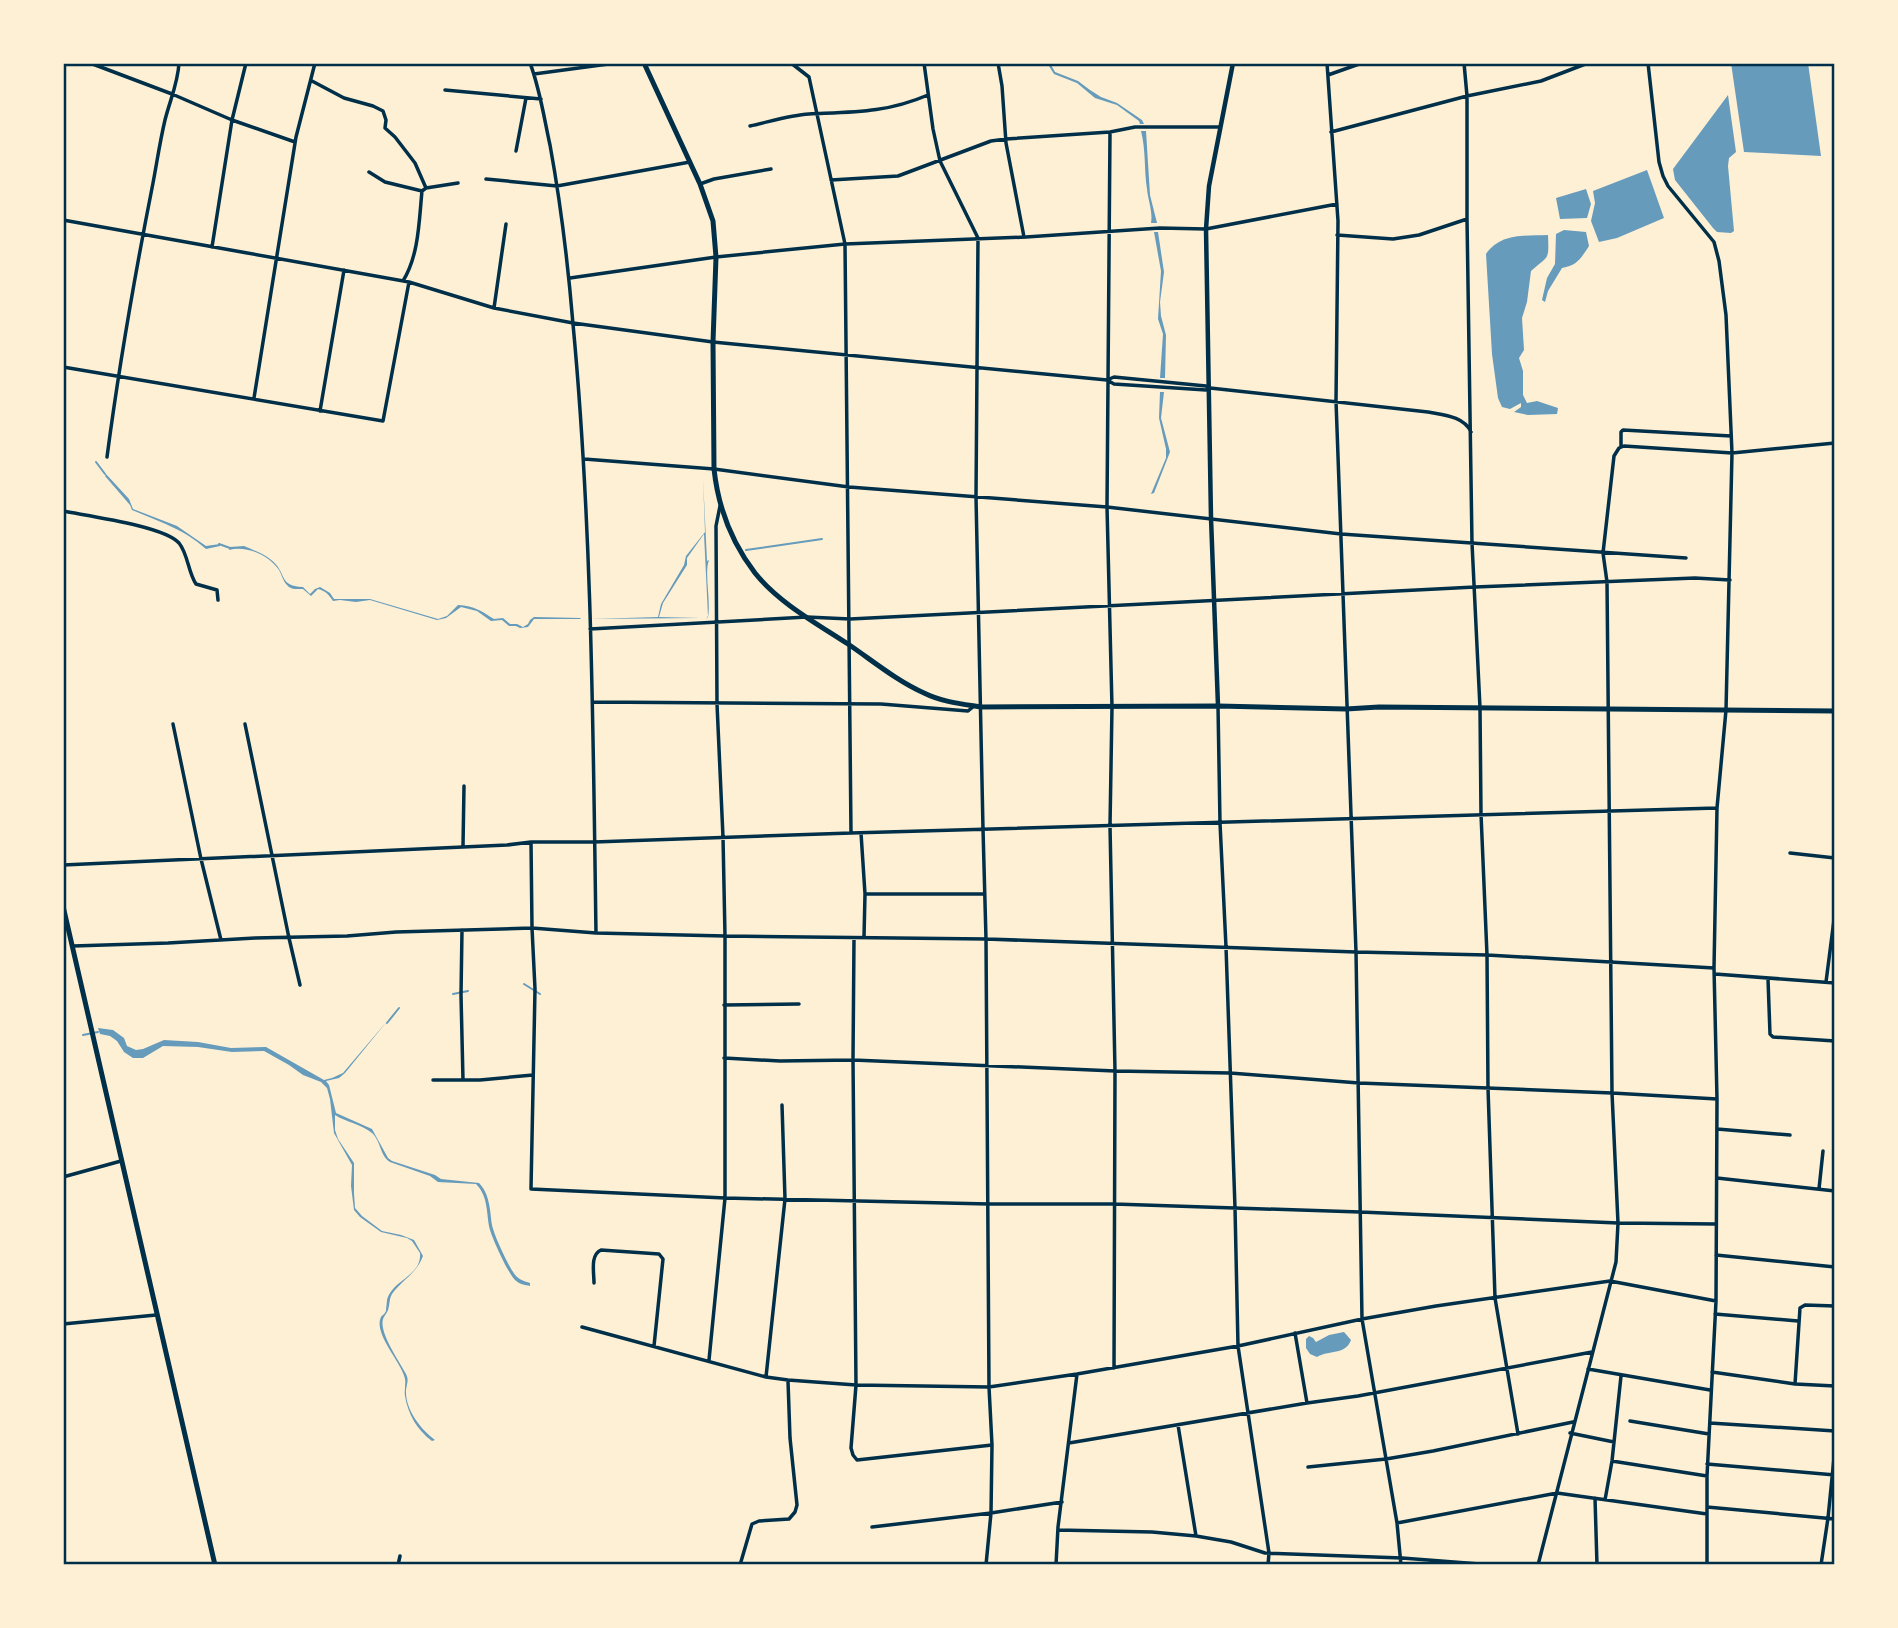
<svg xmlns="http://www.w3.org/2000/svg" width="1898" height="1628" font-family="'Asap Condensed',sans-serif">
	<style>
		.water { fill: #669bbc }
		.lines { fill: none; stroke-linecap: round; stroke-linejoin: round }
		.stream { stroke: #669bbc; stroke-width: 2 }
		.minor { stroke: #003049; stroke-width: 3.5 }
		.secondary { stroke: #003049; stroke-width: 4.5 }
		.primary { stroke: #003049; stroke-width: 5 }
		.trunk { stroke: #003049; stroke-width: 5 }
		.neatline { fill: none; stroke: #003049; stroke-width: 2.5 }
	</style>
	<rect width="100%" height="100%" fill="#fdf0d5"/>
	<path class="water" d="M1047,63H1050L1055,72L1078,81L1090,90L1101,97L1117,103L1142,120L1144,124H1140L1139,121L1117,105L1095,98L1077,83L1054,74Z
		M1731,63H1808L1821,156L1744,152Z
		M1728,95L1736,152L1729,158L1728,166L1734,231L1731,233L1717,232L1713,228L1675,180L1673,169Z
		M1141,131H1146L1150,195L1157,223H1151C1153,212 1148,200 1147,189C1144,170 1146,150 1141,131Z
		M1647,170L1664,218L1617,238L1599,242L1591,221L1595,203L1593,191Z
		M1586,189L1591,204L1587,218L1560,219L1556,198Z
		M1564,230L1586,232L1589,246C1580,260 1577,265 1562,268L1548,291L1545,302L1542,300L1547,278L1555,264L1556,234Z
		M1154,232H1158L1164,272L1160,302L1161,316L1166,335L1165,378H1160L1163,334L1158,319L1161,271Z
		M1548,235C1549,261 1549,255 1531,271L1527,302L1522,318L1524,350L1519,358L1523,371V395L1527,403L1537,401L1558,408L1557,414L1528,415L1514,412L1521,407V403L1510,409L1502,407L1498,398L1492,354L1486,254C1501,233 1524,236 1548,235Z
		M1160,392H1164L1161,418L1170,452L1154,493L1151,494L1166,458V449L1159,418Z
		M106,474L129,499L133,509L177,526L206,546L220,544V546L206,549C184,529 158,521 132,510L130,505L105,476Z
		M703,478L707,561L709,560C704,572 711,601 708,617L706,619L708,616L704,534L687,558V565L663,603L659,617L700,618L591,619L658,617L661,604L684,565L686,556L705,532Z
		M244,546C253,550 262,553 270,559C288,572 277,586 303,587L310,594L315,589L320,587L330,593L334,599H370L438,619L447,616L458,605C475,606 481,611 494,619L503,618L510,624H517L523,627L528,624L530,620L534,617L581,618L580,619H534L528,627L520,628L516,626H509L502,620L491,621L477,611L461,607L446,618L437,620L370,600L356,602L340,600L333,601C329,595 326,591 318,589L311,596L303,589C297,589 291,590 287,585C283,581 282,575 279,570C269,555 246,545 229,550L230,547Z
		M388,1020L345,1073L339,1078L326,1081L329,1085L336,1113L372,1129L388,1158L392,1161L435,1175L441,1179L479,1183C490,1194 490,1211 492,1225C494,1235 509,1268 516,1276C520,1280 524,1281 530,1283V1286C525,1285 519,1284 515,1280C508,1273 493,1240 490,1230C486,1214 489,1197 476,1184L438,1182L430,1176L390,1162C380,1156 381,1141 372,1133C361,1124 346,1122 335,1115V1130L338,1139L354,1163V1193L355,1208L362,1216L382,1231L401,1235L414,1240L423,1256C417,1273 402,1280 392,1294C389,1299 390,1304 388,1310C387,1313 384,1316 383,1319C379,1333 399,1361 406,1374C409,1380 407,1383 406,1390C405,1409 420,1429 435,1440L432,1441C417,1430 408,1414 405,1396C404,1390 406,1385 405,1379C402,1363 376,1337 380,1320C382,1313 383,1317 386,1311C386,1310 387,1301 387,1300C392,1280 422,1276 420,1253L412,1241L407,1238L381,1232L360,1217L354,1210L351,1186L352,1165L334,1133L330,1099L327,1088L321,1082L303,1075L289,1065L264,1051L232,1052L198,1047L163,1046L143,1058H133L124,1052L117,1041L110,1036L100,1034L98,1028L113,1030L124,1038L127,1046L136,1050L143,1049L164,1040L198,1042L231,1048L266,1047L324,1080L332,1078L343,1073Z
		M1344,1332L1351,1340C1346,1355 1328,1350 1317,1357L1310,1354L1306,1348V1339L1309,1336L1313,1338L1316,1342L1329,1335Z"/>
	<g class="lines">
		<path class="stream" d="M96,462L105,474
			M219,544L230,548
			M746,550L822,539
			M524,984L540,994
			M453,994L468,991
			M387,1023L399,1008
			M83,1035L98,1032"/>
		<path class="minor" d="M90,63L172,94L232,120L295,142
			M530,63C540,89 544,118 550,145C561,205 568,264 573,324C592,526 593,730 596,933
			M791,63L809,77L845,244L851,833
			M924,63L933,129L940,161L978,238L976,497L983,829L986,939L989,1387L992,1445L991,1513L1062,1502
			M998,63L1002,86L1006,143L1024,237
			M1104,63V64
			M1327,63L1338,221L1336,401L1356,952L1362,1319L1397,1523L1401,1565
			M1464,63L1467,96V219L1472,543L1480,708L1481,814L1487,955L1488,1088L1495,1298L1518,1434
			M1648,63L1659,162L1663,176L1668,186L1714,242L1719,261L1726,315L1732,453L1726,710L1717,808L1714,968L1717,1099L1716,1301L1707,1476V1565
			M534,74L616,63
			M1328,75L1362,63
			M312,81L344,98L373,106L383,111L386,120L385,128L395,137L415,163L426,188
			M445,90L541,99
			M750,126C769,122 790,115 809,114C853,112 886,113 928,95
			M1110,132L1107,507L1112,707L1110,826L1115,1071L1114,1368
			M1331,132L1467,96L1541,81L1588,63
			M516,151L526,98
			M369,172L385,182L422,191L426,188L458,183
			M486,179L557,186L690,162
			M831,180L898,176L991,141L1006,139L1110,132L1135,127H1219
			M700,184L714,179L771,169
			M63,220L409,282L494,308L573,323L713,342L1107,380L1114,384L1206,390L1210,388L1428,412C1443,415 1464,416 1471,432
			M1337,235L1393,239L1419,235L1467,219
			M212,247L232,120L246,63
			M570,278L716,257L845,244L1026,237L1160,228L1206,229L1337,204
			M403,281C419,255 419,221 422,191
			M494,308L506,224
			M63,367L383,421L409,282
			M1107,380L1114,377L1206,386L1209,388
			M254,398L296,137L315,63
			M320,411L344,270
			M1621,446V432L1623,430L1731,436
			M107,457C119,366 135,274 153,183C157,162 160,141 165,120C170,100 178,83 179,63
			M584,459L714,469L849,487L1107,507L1341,534L1686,558
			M63,511C88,516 164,526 179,543C188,554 188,572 196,584L217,590L218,600
			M590,629L807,617L850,619L1475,587L1695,578L1730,580
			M593,702L881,704L968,711L974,706
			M1218,706L1220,823L1226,947L1235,1208L1238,1346L1269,1553L1268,1565
			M173,724L201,859L221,940
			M245,724L289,938L300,985
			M861,833L865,894L864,937
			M531,842L532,928L535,989L531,1189L725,1198L989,1204H1114L1360,1212L1618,1223L1716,1224
			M463,846L464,786
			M1790,853L1835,858
			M63,865L507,845L531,842H594L851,833L1717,808
			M865,894H985
			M462,930L461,995L463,1080
			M854,938L853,1060L856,1385L851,1448L853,1455L857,1460L992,1445
			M73,946L168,943L255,938L347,936L396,932L532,928L596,933L725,936L986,939L1356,952L1487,955L1714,968
			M1715,974L1835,983
			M1768,979L1770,1034L1773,1037L1835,1041
			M1826,982L1835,912
			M724,1005L799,1004
			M724,1058L780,1061L853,1060L1115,1071L1230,1073L1359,1083L1612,1093L1717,1099
			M433,1080H480L533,1075
			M1717,1129L1790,1135
			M63,1177L121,1161
			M1717,1178L1835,1191
			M1819,1189L1823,1151
			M1716,1255L1835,1267
			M594,1283C594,1272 590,1255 601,1250L659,1254L663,1259L654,1346
			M1715,1314L1798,1321
			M63,1324L156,1315
			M582,1327L766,1377L788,1380L856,1385L989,1387L1077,1374L1238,1346L1362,1319L1436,1306L1610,1281L1716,1301
			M1295,1333L1307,1403
			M709,1360L725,1198V936L723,837L717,704L716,526L720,506
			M1588,1369L1710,1390
			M1712,1372L1795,1384L1835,1386
			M766,1377L785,1199L782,1105
			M1795,1384L1800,1308L1805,1305L1835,1306
			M1630,1421L1709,1434
			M1710,1423L1835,1431
			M1178,1425L1196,1536
			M1570,1433L1614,1442
			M1069,1443L1307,1403L1358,1396L1592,1352
			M1612,1461L1707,1476
			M1707,1464L1835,1475
			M1308,1467L1386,1459L1433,1451L1573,1422
			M1595,1498L1597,1565
			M1605,1500L1612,1461L1621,1376
			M1707,1507L1835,1519
			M1397,1523L1557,1493L1707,1514
			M872,1527L991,1513L986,1565
			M1058,1530L1152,1532L1196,1536L1231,1542L1265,1553L1402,1558L1493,1565
			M398,1565L400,1556
			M740,1565L752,1524L759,1521L789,1519L795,1512L797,1505L790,1438L788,1381
			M1056,1565L1058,1527L1077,1374
			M1538,1565L1616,1262L1618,1223L1612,1093L1607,582L1603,553L1614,456L1619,448L1624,446L1732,453L1835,443
			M1821,1565L1828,1518L1835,1448"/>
		<path class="secondary" d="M1218,706L1211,518L1206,229L1209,186L1233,63"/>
		<path class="primary" d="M644,63L700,184L713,221L716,257L713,342L714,469C718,506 732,543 755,573C779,603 816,623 848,644C873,661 897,681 924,693C942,702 962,704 981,707L1218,706L1346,709L1379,707L1835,711"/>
		<path class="trunk" d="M63,906L215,1565"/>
	</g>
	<rect width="1898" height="1628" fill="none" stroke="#fdf0d5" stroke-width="130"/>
	<rect x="65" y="65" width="1768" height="1498" class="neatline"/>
</svg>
